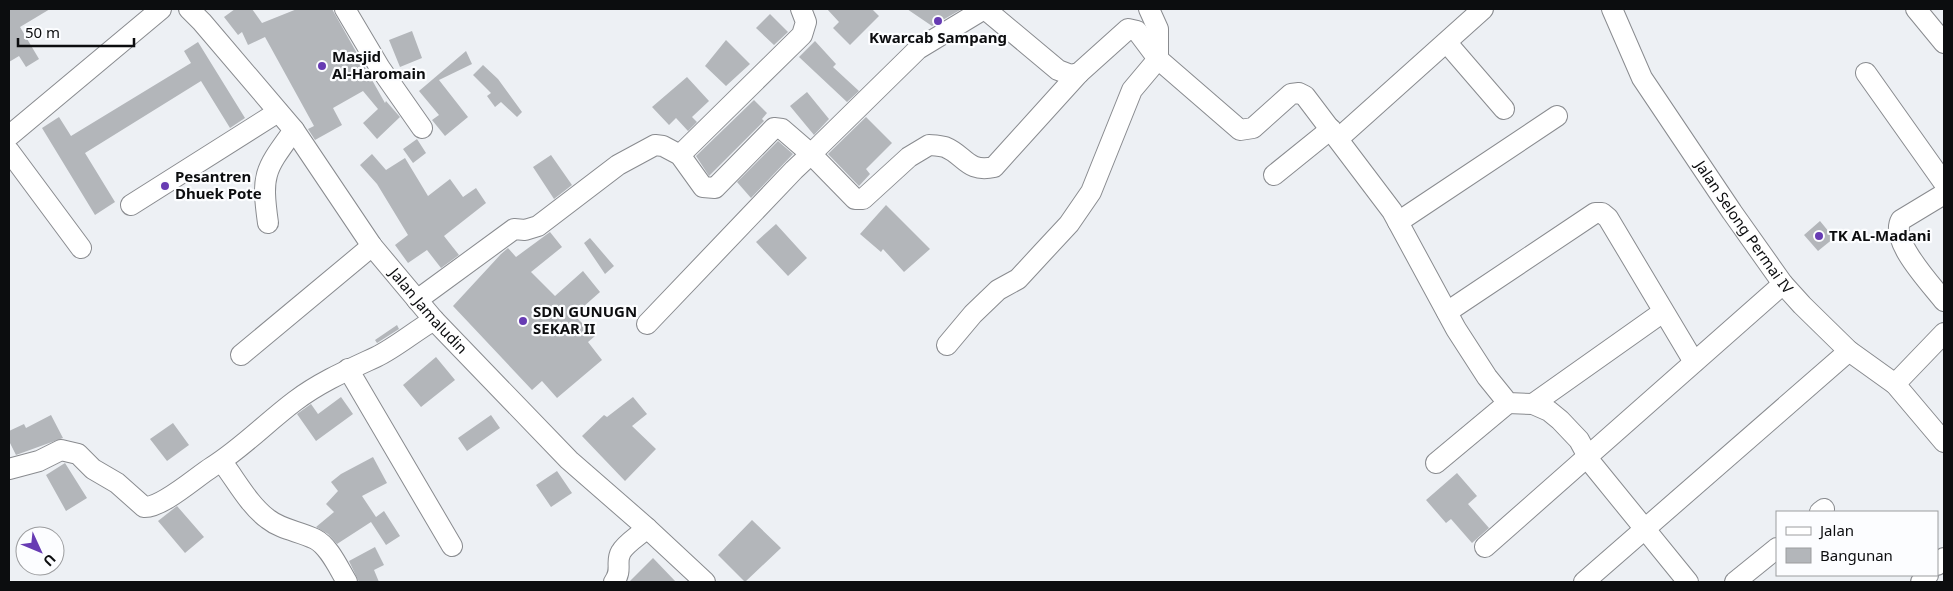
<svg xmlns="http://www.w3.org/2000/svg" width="1953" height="591" font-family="'Noto Sans',sans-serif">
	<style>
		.building { fill: #b3b6ba }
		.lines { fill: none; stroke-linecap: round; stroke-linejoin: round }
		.minor-casing { stroke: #898b8f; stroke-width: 22 }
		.minor { stroke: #fff; stroke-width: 20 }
		.poi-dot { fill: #673bb3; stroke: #fcfdff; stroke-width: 2 }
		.labels { text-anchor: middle; stroke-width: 4.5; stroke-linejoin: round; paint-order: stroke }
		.poi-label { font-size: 15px; font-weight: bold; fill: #0c0d0f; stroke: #fcfdff; text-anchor: start }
		.street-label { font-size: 15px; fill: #0c0d0f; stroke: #fcfdff }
	</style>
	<rect width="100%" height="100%" fill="#edf0f4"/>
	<path class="building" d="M9,9H50L20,27L39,59L26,67L19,56L9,62Z
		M235,9H252L262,23L297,9H332L385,103L386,101L400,117L377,139L363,123L378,109L363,91L333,108L342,125L315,140L308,129L314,126L265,37L248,45L242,32L238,35L224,17Z
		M827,9H872L879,16L850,45L833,28L839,22Z
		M907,9H962L932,26Z
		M770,14L788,32L774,45L756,28Z
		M412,31L422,58L400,67L389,40Z
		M726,40L750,64L726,86L705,66Z
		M815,41L836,64L833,67L859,91L847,102L799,57Z
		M198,42L245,118L230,128L201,81L85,153L115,202L95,215L42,128L59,117L71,136L191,63L184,51Z
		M466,51L472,64L439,80L468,117L445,136L432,120L439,115L419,91Z
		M483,65L498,79L522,112L517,117L501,102L495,107L487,96L491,93L473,75Z
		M687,77L709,101L692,117L697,122L688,131L676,118L669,125L652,107Z
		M807,92L829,119L814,135L790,106Z
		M754,100L767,113L762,119L764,121L709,176L696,156Z
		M866,117L892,143L866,169L870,174L859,186L828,154Z
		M417,139L426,153L413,163L403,149Z
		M778,141L793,154L751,198L737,182Z
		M372,154L386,170L405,158L428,196L450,179L463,197L476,188L486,203L444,236L459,255L441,268L427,250L408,263L395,245L408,235L377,184L360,165Z
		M551,155L572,185L554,199L533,167Z
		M886,205L930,249L904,272L883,249L881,252L860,234Z
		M1820,221L1834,238L1818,251L1804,235Z
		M776,224L807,258L788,276L756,242Z
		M550,232L562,247L531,272L555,296L583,271L600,292L574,315L595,336L588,342L602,360L557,398L542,381L532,390L453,306L501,254L508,248L516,257Z
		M590,238L614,266L605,274L584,243Z
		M397,325L399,329L377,343L375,340Z
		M436,357L455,380L421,407L403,385Z
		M341,397L353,414L316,441L297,414L311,404L318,414Z
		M633,397L647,414L632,426L656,449L625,481L582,436L604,415L607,417Z
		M51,415L63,438L16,455L9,441V431L24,424L26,428Z
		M491,415L500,428L467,451L458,438Z
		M173,423L189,445L167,461L150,439Z
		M373,457L387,483L362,496L376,517L384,511L400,536L386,545L371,522L337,544L328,534L316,527L334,512L326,504L338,491L331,482L341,474Z
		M65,463L87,498L66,511L46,475Z
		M557,471L572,493L551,507L536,485Z
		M1457,473L1477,496L1468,504L1489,528L1472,543L1451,519L1446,523L1426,500Z
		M177,506L204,537L185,553L158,521Z
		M752,520L781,548L745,582L718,555Z
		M375,547L384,565L374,570L379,582H359L349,561Z
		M653,558L676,582H629Z"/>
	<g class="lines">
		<defs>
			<g id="minor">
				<path id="s1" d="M189,9L202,22L294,130L372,246L434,320L569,460L647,528L705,582"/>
				<path d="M345,9L380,68L422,128"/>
				<path d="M985,9L1058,70L1071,75L1079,73L1128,29L1137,31L1158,59L1240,130L1253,128L1291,94L1299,93L1305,96L1392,211L1456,329L1487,377L1508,403L1533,404L1549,411L1560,420L1579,440L1592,464L1688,582"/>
				<path id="s2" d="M1612,9L1642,78L1732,212L1783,284L1802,305L1849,351L1895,384L1944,442"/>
				<path d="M1916,9L1944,43"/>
				<path d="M1447,43L1504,109"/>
				<path d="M1866,73L1944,183"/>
				<path d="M9,136L161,9"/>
				<path d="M1339,138L1483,9"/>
				<path d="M9,151L81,248"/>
				<path d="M680,155L802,35L806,22L801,9"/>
				<path d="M1274,175L1331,129"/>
				<path d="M1944,194L1901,220C1889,241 1931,284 1944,301"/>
				<path d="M131,205L278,112"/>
				<path d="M1398,222L1557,116"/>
				<path d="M268,223C261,173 265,170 294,130"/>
				<path d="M417,300L514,229L525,230L538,226L618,165L655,145L663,146L680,155L703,187L715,188L774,128L782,129L811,154L918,49L984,9"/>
				<path d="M1447,312L1595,213H1602L1608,218L1694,362"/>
				<path d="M647,324L794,170L811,154L855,199H863L909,157L929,145C934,145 940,146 945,147C965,155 967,173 994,167L1079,73"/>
				<path d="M947,345L973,314L998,290L1018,279L1042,253L1069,224L1091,192L1132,90L1158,59V29L1149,9"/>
				<path d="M241,355L372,246"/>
				<path d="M348,369L452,546"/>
				<path d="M1895,384L1944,333"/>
				<path d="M1533,404L1663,312"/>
				<path d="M222,462C236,480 249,505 268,519C282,530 299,531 315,539C329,546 339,569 347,582"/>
				<path d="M1436,463L1508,403"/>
				<path d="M9,469L39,461L61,450L78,454L93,469L117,483L144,507C162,508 196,477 212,467C241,449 267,422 295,401C320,382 348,370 376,357C395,348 415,331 434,320"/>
				<path d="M1820,512L1824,509"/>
				<path d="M1485,547L1783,284"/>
				<path d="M1937,565L1944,558"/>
				<path d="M614,582C623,570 615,562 621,552C626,543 640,535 647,528"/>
				<path d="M1584,582L1849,351"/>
				<path d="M1735,582L1777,548"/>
				<path d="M1921,582L1928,575"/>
			</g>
		</defs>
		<use href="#minor" class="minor-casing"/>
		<use href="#minor" class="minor"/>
	</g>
	<g class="poi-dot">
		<circle cx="938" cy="21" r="5"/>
		<circle cx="322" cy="66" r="5"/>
		<circle cx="165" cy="186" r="5"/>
		<circle cx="1819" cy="236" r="5"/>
		<circle cx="523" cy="321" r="5"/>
	</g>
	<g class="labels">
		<g class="poi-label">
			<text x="938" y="43" text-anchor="middle">Kwarcab Sampang</text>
			<text x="332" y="62">Masjid<tspan x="332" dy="17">Al-Haromain</tspan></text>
			<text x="175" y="182">Pesantren<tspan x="175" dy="17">Dhuek Pote</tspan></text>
			<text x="1829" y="241">TK AL-Madani</text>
			<text x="533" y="317">SDN GUNUGN<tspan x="533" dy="17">SEKAR II</tspan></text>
		</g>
		<g class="street-label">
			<text dy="5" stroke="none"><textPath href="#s2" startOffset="256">Jalan Selong Permai IV</textPath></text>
			<text dy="5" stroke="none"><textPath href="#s1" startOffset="386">Jalan Jamaludin</textPath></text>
		</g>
	</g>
	<rect width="1953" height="591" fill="none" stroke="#0c0d0f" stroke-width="20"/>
	<rect x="1776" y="511" width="162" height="65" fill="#fcfdff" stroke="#9c9d9f"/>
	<rect x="1786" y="527" width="25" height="8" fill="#ffffff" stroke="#9c9d9f"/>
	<text x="1820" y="536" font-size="15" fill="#0c0d0f">Jalan</text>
	<rect x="1786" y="548" width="25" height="15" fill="#b3b6ba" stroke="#9c9d9f"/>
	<text x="1820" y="561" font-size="15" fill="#0c0d0f">Bangunan</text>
	<g transform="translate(40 551) rotate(134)"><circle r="24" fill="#fcfdff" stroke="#9c9d9f"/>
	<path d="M0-4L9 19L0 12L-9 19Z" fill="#673bb3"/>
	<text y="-8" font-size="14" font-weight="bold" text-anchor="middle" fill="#0c0d0f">U</text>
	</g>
	<path d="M18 38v8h116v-8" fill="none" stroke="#0c0d0f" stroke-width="2.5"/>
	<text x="25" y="38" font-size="15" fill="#0c0d0f" stroke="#fcfdff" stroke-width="4" paint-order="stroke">50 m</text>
</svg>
